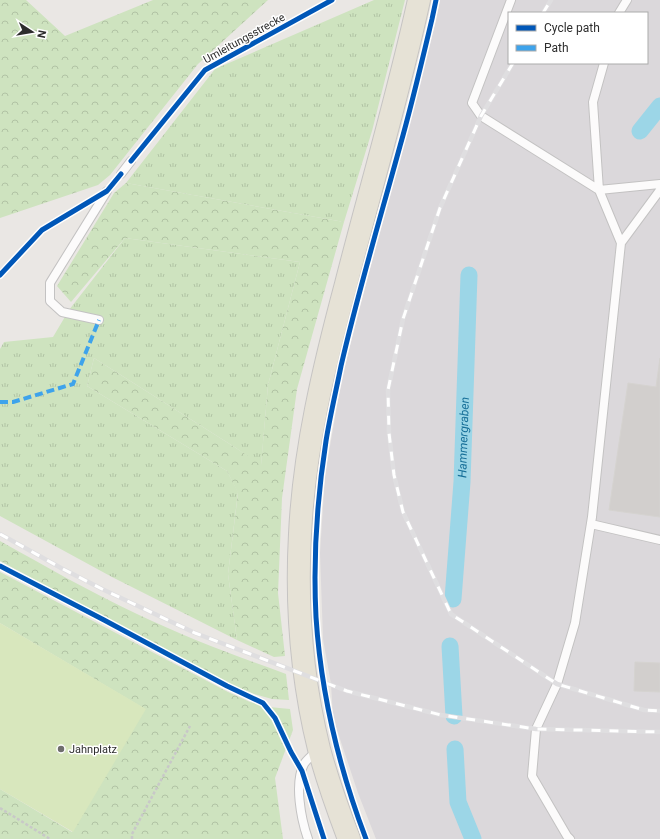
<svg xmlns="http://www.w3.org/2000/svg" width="660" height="839" font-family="Roboto,sans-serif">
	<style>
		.industrial { fill: #dbd8db; fill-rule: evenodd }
		.grass { fill: url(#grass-tufts) }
		.forest { fill: url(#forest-crowns) }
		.pitch { fill: #d8e7bd }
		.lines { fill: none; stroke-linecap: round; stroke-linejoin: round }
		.canal { stroke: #9cd6e7; stroke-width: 17 }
		.building { fill: #d2cfcd; stroke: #d5d3d0 }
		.service-casing { stroke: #c3c2c2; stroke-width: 10 }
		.primary-casing { stroke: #c6c4c3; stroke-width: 24 }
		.path { stroke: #c8c8c8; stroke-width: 2.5; stroke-dasharray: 3 2; stroke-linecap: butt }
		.service { stroke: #fcfbfb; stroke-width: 8 }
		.primary { stroke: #e6e2d6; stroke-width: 22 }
		.rail-casing { stroke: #dfdee0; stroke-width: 4.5 }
		.rail { stroke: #fff; stroke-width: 3; stroke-dasharray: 9; stroke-linecap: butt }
		.quiet { stroke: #3ea3eb; stroke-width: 4; stroke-dasharray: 8 4; stroke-linecap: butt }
		.cycleway-casing { stroke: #fff; stroke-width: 8 }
		.cycleway { stroke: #0057b8; stroke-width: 5 }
		.poi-dot { fill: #6f6e6d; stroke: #fff; stroke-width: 1.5 }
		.labels { text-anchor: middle; stroke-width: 3; stroke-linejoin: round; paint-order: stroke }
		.street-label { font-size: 11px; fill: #2d2d2d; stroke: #fff }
		.poi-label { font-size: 11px; fill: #2d2d2d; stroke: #fff; text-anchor: start }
		.water-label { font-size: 12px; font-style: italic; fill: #166f98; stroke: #fff }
	</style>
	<defs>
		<pattern id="grass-tufts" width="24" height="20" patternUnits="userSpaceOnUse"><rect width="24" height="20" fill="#cee3bf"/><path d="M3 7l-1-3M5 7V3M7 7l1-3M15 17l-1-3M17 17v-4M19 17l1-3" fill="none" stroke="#b1c3a4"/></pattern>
		<pattern id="forest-crowns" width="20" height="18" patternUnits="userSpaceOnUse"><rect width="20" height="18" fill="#cee3bf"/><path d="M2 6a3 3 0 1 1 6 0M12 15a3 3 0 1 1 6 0" fill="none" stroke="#b1c3a4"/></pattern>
	</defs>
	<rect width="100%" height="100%" fill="#eae7e4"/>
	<path class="industrial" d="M440,0H660V839H376L358,793L333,718L331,684L323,639L320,553L325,475L342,377L389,195L411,116L436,21ZM509,13H647V63H509Z"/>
	<path class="grass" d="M374,0H405L372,131L344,222L126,183L215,69Z
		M125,238L300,262L268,385L261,466L236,448L94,358L87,386L227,471L238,492L228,574L237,640L112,577L0,516V349L4,342L53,337L69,310Z"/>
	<path class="forest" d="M0,0H26L65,36L153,0H268L198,64L110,175L98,185L0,218Z
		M126,183L344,222L297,389L282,498L278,593L285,656L274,657L237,640L228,574L238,493L227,471L87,386L94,358L236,448L261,465L268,385L300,262L125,238L71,302L57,286L114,193Z
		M0,541C45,566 90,592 137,614C185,637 236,656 286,674L289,700L272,699L254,694L232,685L0,561Z
		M0,572L228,692L250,702L269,707L290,709L293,730L275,778L283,839H0V789L72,832L145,709L0,623Z"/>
	<path class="pitch" d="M0,623L146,709L73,832L0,789Z"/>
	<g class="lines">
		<g class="canal">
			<path d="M640,131L660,106"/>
			<path id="s1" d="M453,599L462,482L469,275"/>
			<path d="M450,646L454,716"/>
			<path d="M455,749L458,802L473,839"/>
		</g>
	</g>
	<path class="building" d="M660,358V517L609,510L628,383L656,387Z
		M635,662L660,663V692L634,691Z"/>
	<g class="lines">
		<defs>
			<path id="service" d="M511,0L472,103L481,116L599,190L660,184
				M619,13L627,0
				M604,63L593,102L599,190L621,243
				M121,174L131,161
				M99,320L62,312L50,301V283L107,191
				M591,524L660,540
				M308,839C301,819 294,783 304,764C307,759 313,755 317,750
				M570,839L567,836L532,776L536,729L557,684L575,623L592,517L621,243L660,190"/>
			<path id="primary" d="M349,839C338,810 327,779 319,749C302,680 296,606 300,534C304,450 324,366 346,284C370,190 398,96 419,0"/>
		</defs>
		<use href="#service" class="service-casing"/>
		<use href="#primary" class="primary-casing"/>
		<path class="path" d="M0,808L50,839
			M132,839V834L190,726"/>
		<use href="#service" class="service"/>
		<use href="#primary" class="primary"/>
		<defs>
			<path id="rail" d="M543,13L551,0
				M513,63L481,116L440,208L403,319L388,390L389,433L394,475L403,512L451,614L557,684L644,710L660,711
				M0,534L61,568L102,589L195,633L347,691L441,715L536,729L660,732"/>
		</defs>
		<use href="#rail" class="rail-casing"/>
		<use href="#rail" class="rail"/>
		<path class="quiet" d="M0,402H13L73,384L99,320"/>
		<defs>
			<path id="cycleway" d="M131,161L205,70L332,0
				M0,275L42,230L107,191L121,174
				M0,566L104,620L227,686L263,703L275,718L291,752L302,771L324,839
				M366,839C339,768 321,694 316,617C313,559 317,499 326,441C330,416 336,391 341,366C358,292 380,219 400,146C412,104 422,61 432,19L436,0"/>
		</defs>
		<use href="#cycleway" class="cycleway-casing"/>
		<use href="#cycleway" class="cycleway"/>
	</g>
	<circle class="poi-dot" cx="61" cy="749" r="4"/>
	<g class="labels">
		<g class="street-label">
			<text transform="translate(244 38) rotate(-29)" y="4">Umleitungsstrecke</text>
		</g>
		<g class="poi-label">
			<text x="69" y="753">Jahnplatz</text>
		</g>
		<g class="water-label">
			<text dy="4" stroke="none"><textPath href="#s1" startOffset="162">Hammergraben</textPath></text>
		</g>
	</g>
	<rect x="508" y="12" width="140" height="52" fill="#ffffff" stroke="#ababab"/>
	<rect x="516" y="25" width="20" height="6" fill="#0057b8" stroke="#ababab"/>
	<text x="544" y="32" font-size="12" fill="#2d2d2d">Cycle path</text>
	<rect x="516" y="45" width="20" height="6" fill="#3ea3eb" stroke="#ababab"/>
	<text x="544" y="52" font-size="12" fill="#2d2d2d">Path</text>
	<g transform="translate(32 32) rotate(102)" stroke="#ffffff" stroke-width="3" paint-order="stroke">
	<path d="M0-3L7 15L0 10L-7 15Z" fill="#2d2d2d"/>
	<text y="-6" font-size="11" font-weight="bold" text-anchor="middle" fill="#2d2d2d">N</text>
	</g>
</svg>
